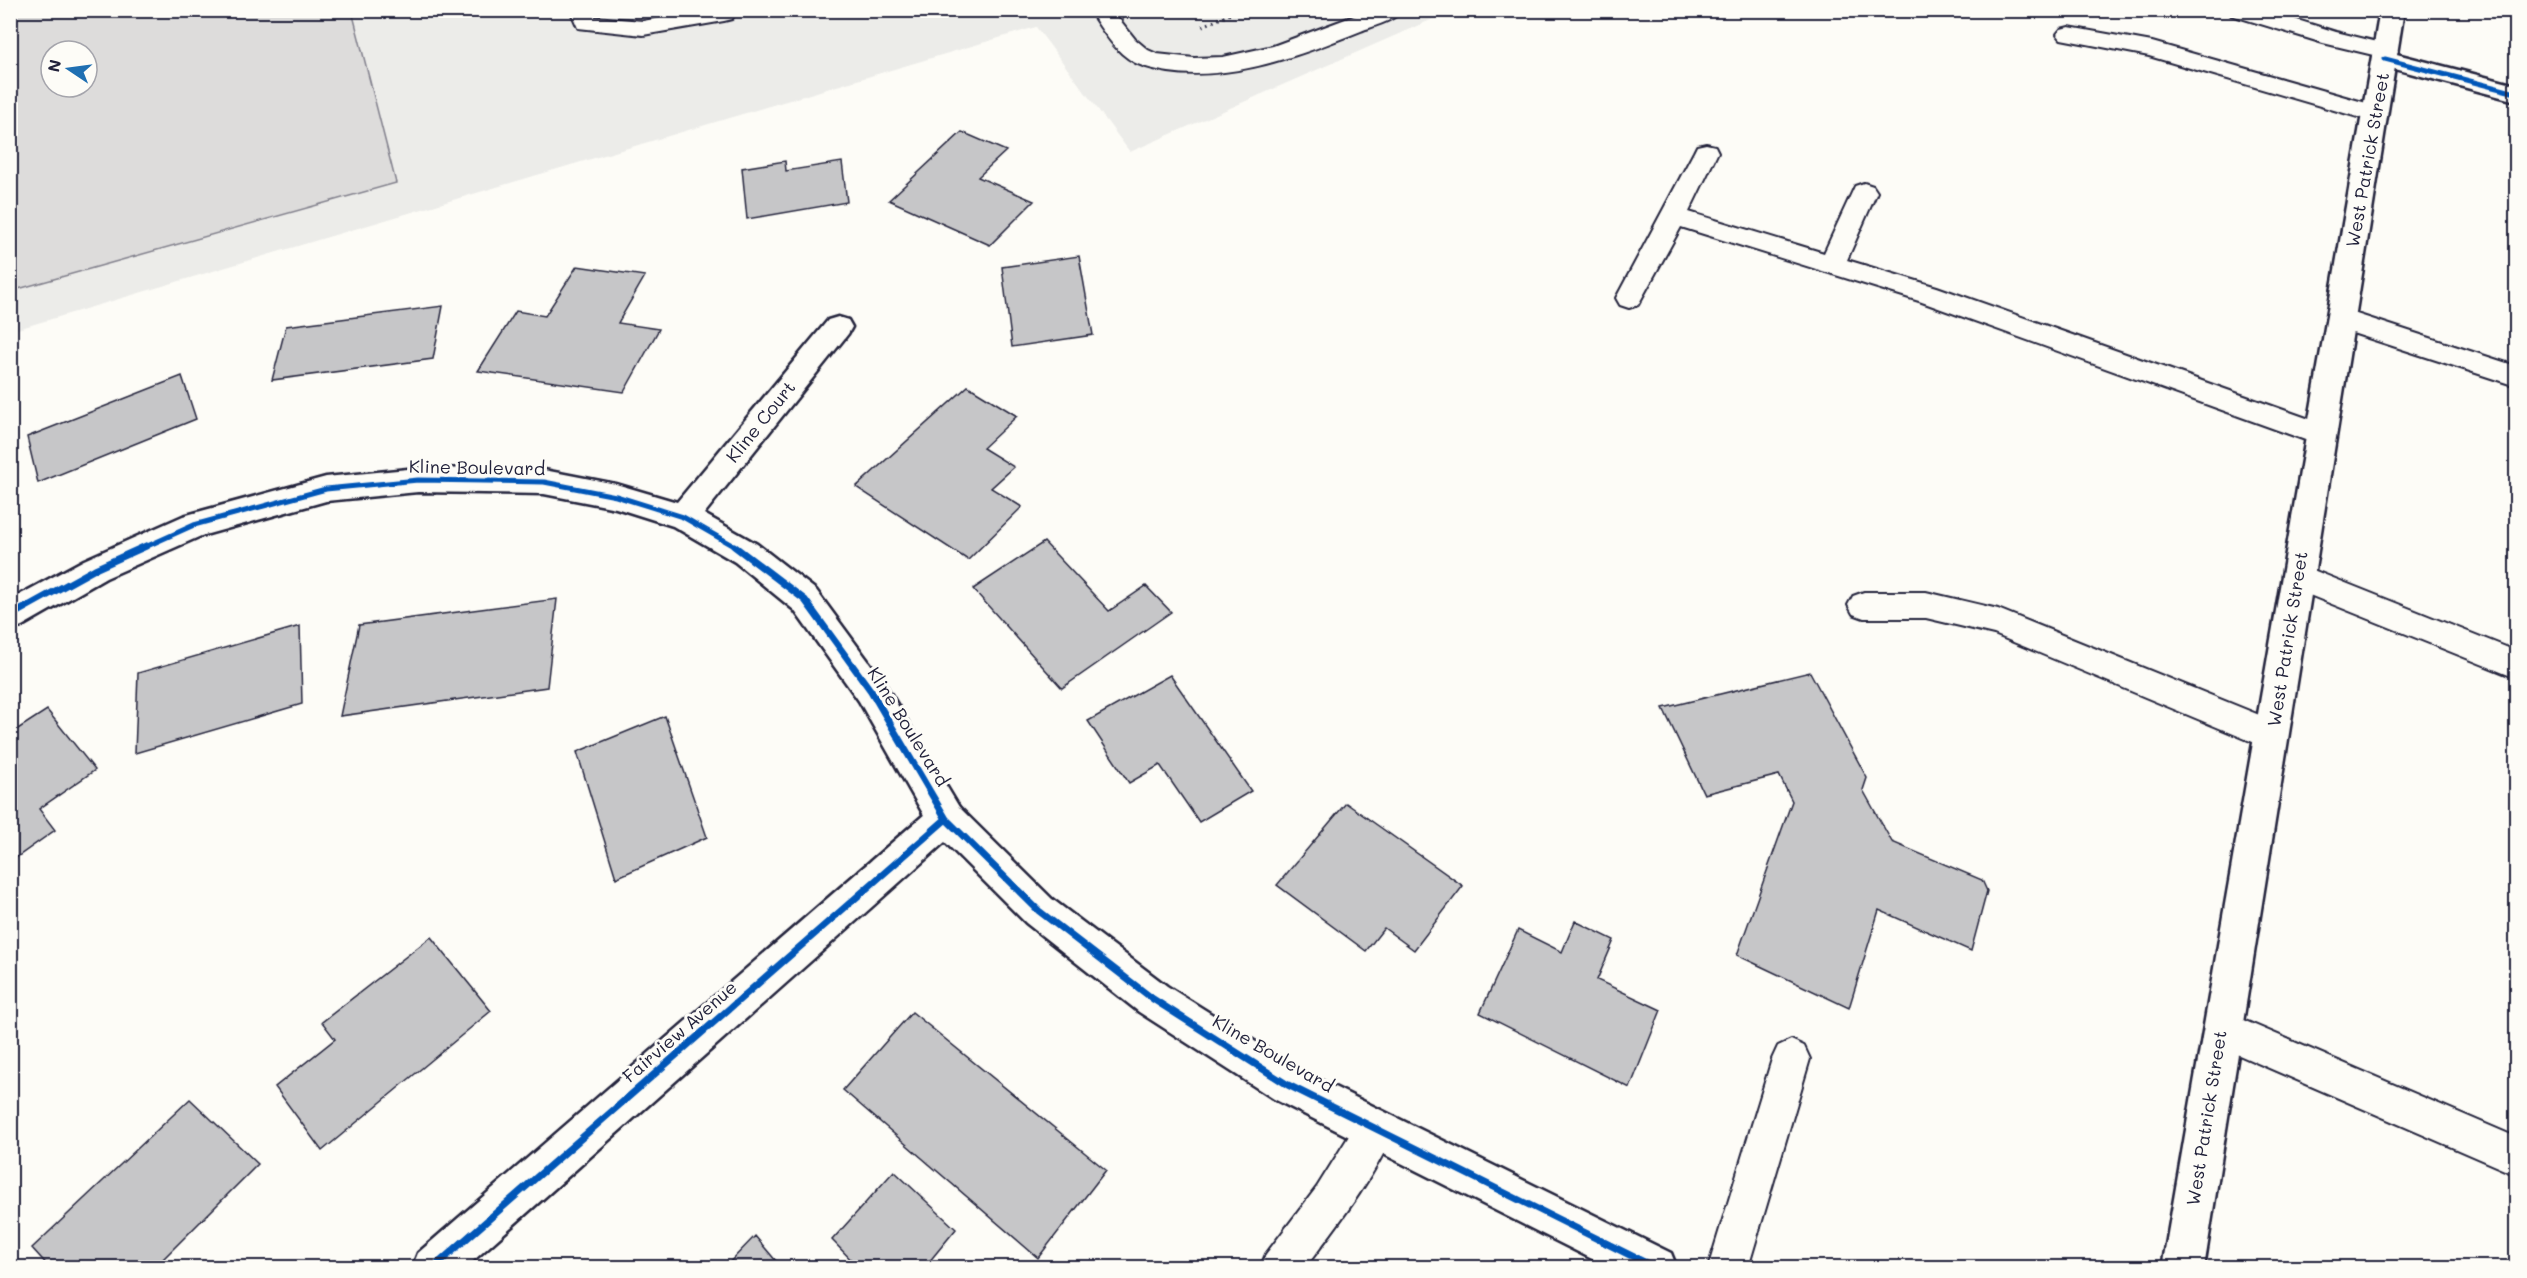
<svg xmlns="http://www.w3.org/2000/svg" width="2527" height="1278" font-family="Mali,sans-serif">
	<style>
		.built { fill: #ecece9; fill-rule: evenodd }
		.green { fill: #dddcdb; stroke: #807f8b; stroke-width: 1.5; fill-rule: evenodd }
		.building { fill: #c6c6c8; stroke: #22223b; stroke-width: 1.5 }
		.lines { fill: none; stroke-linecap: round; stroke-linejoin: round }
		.lane-casing { stroke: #22223b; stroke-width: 4 }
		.street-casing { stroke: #22223b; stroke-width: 5 }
		.secondary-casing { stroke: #22223b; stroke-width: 5 }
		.primary-casing { stroke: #22223b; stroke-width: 5 }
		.path { stroke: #22223b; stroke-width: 3; stroke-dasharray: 1.5 4; stroke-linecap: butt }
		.lane { fill: #fdfcf7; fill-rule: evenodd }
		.street { fill: #fdfcf7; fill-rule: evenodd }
		.secondary { fill: #fdfcf7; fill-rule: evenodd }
		.primary { fill: #fdfcf7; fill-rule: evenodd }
		.cycleway-far1-casing { stroke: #fdfcf7; stroke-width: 8 }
		.cycleway-casing { stroke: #fdfcf7; stroke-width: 10 }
		.cycleway-far1 { stroke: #0057b8; stroke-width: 5 }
		.cycleway { stroke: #0057b8; stroke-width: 7 }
		.labels { text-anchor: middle; stroke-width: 6; stroke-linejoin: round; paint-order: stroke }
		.street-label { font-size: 18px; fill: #22223b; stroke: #fdfcf7 }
	</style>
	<rect width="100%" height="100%" fill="#fdfcf7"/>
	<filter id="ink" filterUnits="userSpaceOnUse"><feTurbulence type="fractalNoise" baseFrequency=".0167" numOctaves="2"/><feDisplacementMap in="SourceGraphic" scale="12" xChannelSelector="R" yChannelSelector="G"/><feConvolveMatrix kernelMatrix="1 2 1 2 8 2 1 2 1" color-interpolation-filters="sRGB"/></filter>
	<g filter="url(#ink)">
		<path class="built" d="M11,11H1451L1130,152L1036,27L11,331ZM51,51H87V87H51Z"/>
		<path class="green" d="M11,10L352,11L396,183L11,291ZM51,51H87V87H51Z"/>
		<path class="building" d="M962,132L1006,151L978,177L1034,201L990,245L889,200Z
			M785,161L786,171L842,162L847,202L747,219L742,168Z
			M1079,256L1093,335L1012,347L1002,267Z
			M577,266L645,276L618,323L659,329L624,392L478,371L516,311L545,316Z
			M443,306L433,359L272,380L286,326Z
			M182,376L196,419L38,483L27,437Z
			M968,386L1017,416L983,448L1014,467L991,488L1022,507L968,560L856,487Z
			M1044,542L1109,611L1146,586L1171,612L1062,688L973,589Z
			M557,599L547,687L340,716L359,625Z
			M300,626L302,704L135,753L138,673Z
			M1810,672L1867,778L1863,790L1892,842L1982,880L1987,891L1971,951L1879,910L1849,1008L1737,955L1792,801L1779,775L1704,794L1663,708Z
			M1170,675L1251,791L1199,822L1160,765L1129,783L1088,721Z
			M47,710L95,770L39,809L55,830L10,862V734Z
			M665,716L707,837L616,878L577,752Z
			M1346,803L1463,886L1414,950L1384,928L1366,951L1277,885Z
			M1575,921L1614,940L1597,980L1661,1010L1630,1088L1480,1013L1518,930L1562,952Z
			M431,937L491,1011L322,1151L275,1087L335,1039L322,1022Z
			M912,1012L1106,1170L1038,1258L843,1090Z
			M190,1099L258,1164L154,1268H50L32,1248Z
			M894,1171L956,1229L924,1268H859L832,1240Z
			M755,1236L782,1268H724Z"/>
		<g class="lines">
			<defs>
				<path id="lane" d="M570,10H593L595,17L643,21L704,10H733L735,14L732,19L724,21L643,35L578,28Z
					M1089,10H1112L1135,39L1148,50L1157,54L1194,58L1223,57L1273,46L1370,10H1402C1395,21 1373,26 1361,31C1296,57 1213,89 1143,66C1118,58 1103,31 1089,10Z
					M2228,10H2265L2336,32L2394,46L2398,51L2394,56L2386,58L2323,43L2231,15Z
					M2069,27L2152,42L2384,108L2387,114L2384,120L2375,122L2149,56L2061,39L2057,34L2061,29Z
					M1706,144L1715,146L1718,152L1689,212L1824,253L1855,186L1864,183L1873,186L1877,192L1847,260L1937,287L2332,427L2336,435L2332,443L2322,446L1919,301L1681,227L1638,305L1629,308L1620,305L1616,298L1694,152L1697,146Z
					M2341,309L2516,366V386L2331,326L2327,319L2331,312Z
					M2298,564L2516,651V678L2287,586L2283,577L2287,568Z
					M1864,592H1926L1998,609L2284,725L2288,735L2284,745L2272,750L1994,634L1926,618H1864L1853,614L1848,605L1853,596Z
					M2222,1011L2516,1137V1175L2209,1042L2204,1029L2209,1016Z
					M1791,1040L1804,1046L1810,1059L1748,1268H1708L1772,1059L1778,1046Z
					M1376,1110L1390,1115L1395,1129C1374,1179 1338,1224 1305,1268H1260L1266,1254L1317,1187L1362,1115Z"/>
				<path id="street" d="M2385,51L2516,85V101L2376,64L2373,59L2376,54Z
					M838,317L848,320L852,327L848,334L704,514L757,544L816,590L883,681L959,807L964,819L959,831L946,835L933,831L859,701L794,610L735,562L673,526L616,508L544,494L418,492L326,501L201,536L106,578L22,626L10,630V600L84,560L183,516L326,477L418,468L544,470L616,484L677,502L828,320Z"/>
				<path id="secondary" d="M946,803L959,807L1052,899L1167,986L1302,1071L1671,1253L1677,1268H1610L1274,1099L1139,1012L1026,923L945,842L465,1268H412L418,1253L933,807Z"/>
				<path id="primary" d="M2380,10H2404L2204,1268H2162Z"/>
			</defs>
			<use href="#lane" class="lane-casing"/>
			<use href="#street" class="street-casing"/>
			<use href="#secondary" class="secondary-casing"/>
			<use href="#primary" class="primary-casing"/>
			<path class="path" d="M1203,26L1240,10"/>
			<use href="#lane" class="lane"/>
			<use href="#street" class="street"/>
			<use href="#secondary" class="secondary"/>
			<use href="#primary" class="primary"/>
			<defs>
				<path id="cycleway-far1" d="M2385,59L2516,93
					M143,548L194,525L326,489L418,480L544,482L616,496L683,517L737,548"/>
				<path id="cycleway" d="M734,546L805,600L871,691L946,819L1039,911L1153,999L1288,1085L1656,1268
					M10,616L95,569L146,546
					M433,1268L946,819"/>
			</defs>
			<use href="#cycleway-far1" class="cycleway-far1-casing"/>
			<use href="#cycleway" class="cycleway-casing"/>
			<use href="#cycleway-far1" class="cycleway-far1"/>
			<use href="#cycleway" class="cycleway"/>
		</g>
	</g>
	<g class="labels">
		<g class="street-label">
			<text transform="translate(2368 160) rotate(-80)" y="6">West Patrick Street</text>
			<text transform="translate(761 422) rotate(-51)" y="6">Kline Court</text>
			<text transform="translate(477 468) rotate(1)" y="6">Kline Boulevard</text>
			<text transform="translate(2288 639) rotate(-81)" y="6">West Patrick Street</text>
			<text transform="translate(908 727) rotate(58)" y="6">Kline Boulevard</text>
			<text transform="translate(680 1032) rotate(-41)" y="6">Fairview Avenue</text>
			<text transform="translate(1273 1054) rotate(30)" y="6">Kline Boulevard</text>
			<text transform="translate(2207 1118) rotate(-81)" y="6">West Patrick Street</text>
		</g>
	</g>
	<rect width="2527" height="1278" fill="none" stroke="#fdfcf7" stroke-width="36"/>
	<rect x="18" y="18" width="2491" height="1242" fill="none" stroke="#22223b" stroke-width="2" filter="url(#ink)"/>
	<g transform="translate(69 69) rotate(283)"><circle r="28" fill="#fdfcf7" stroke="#a5a5ac" stroke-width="1.5"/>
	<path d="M0-4.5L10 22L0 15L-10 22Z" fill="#1f6fb2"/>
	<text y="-9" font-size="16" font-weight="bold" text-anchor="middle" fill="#22223b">N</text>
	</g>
</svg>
